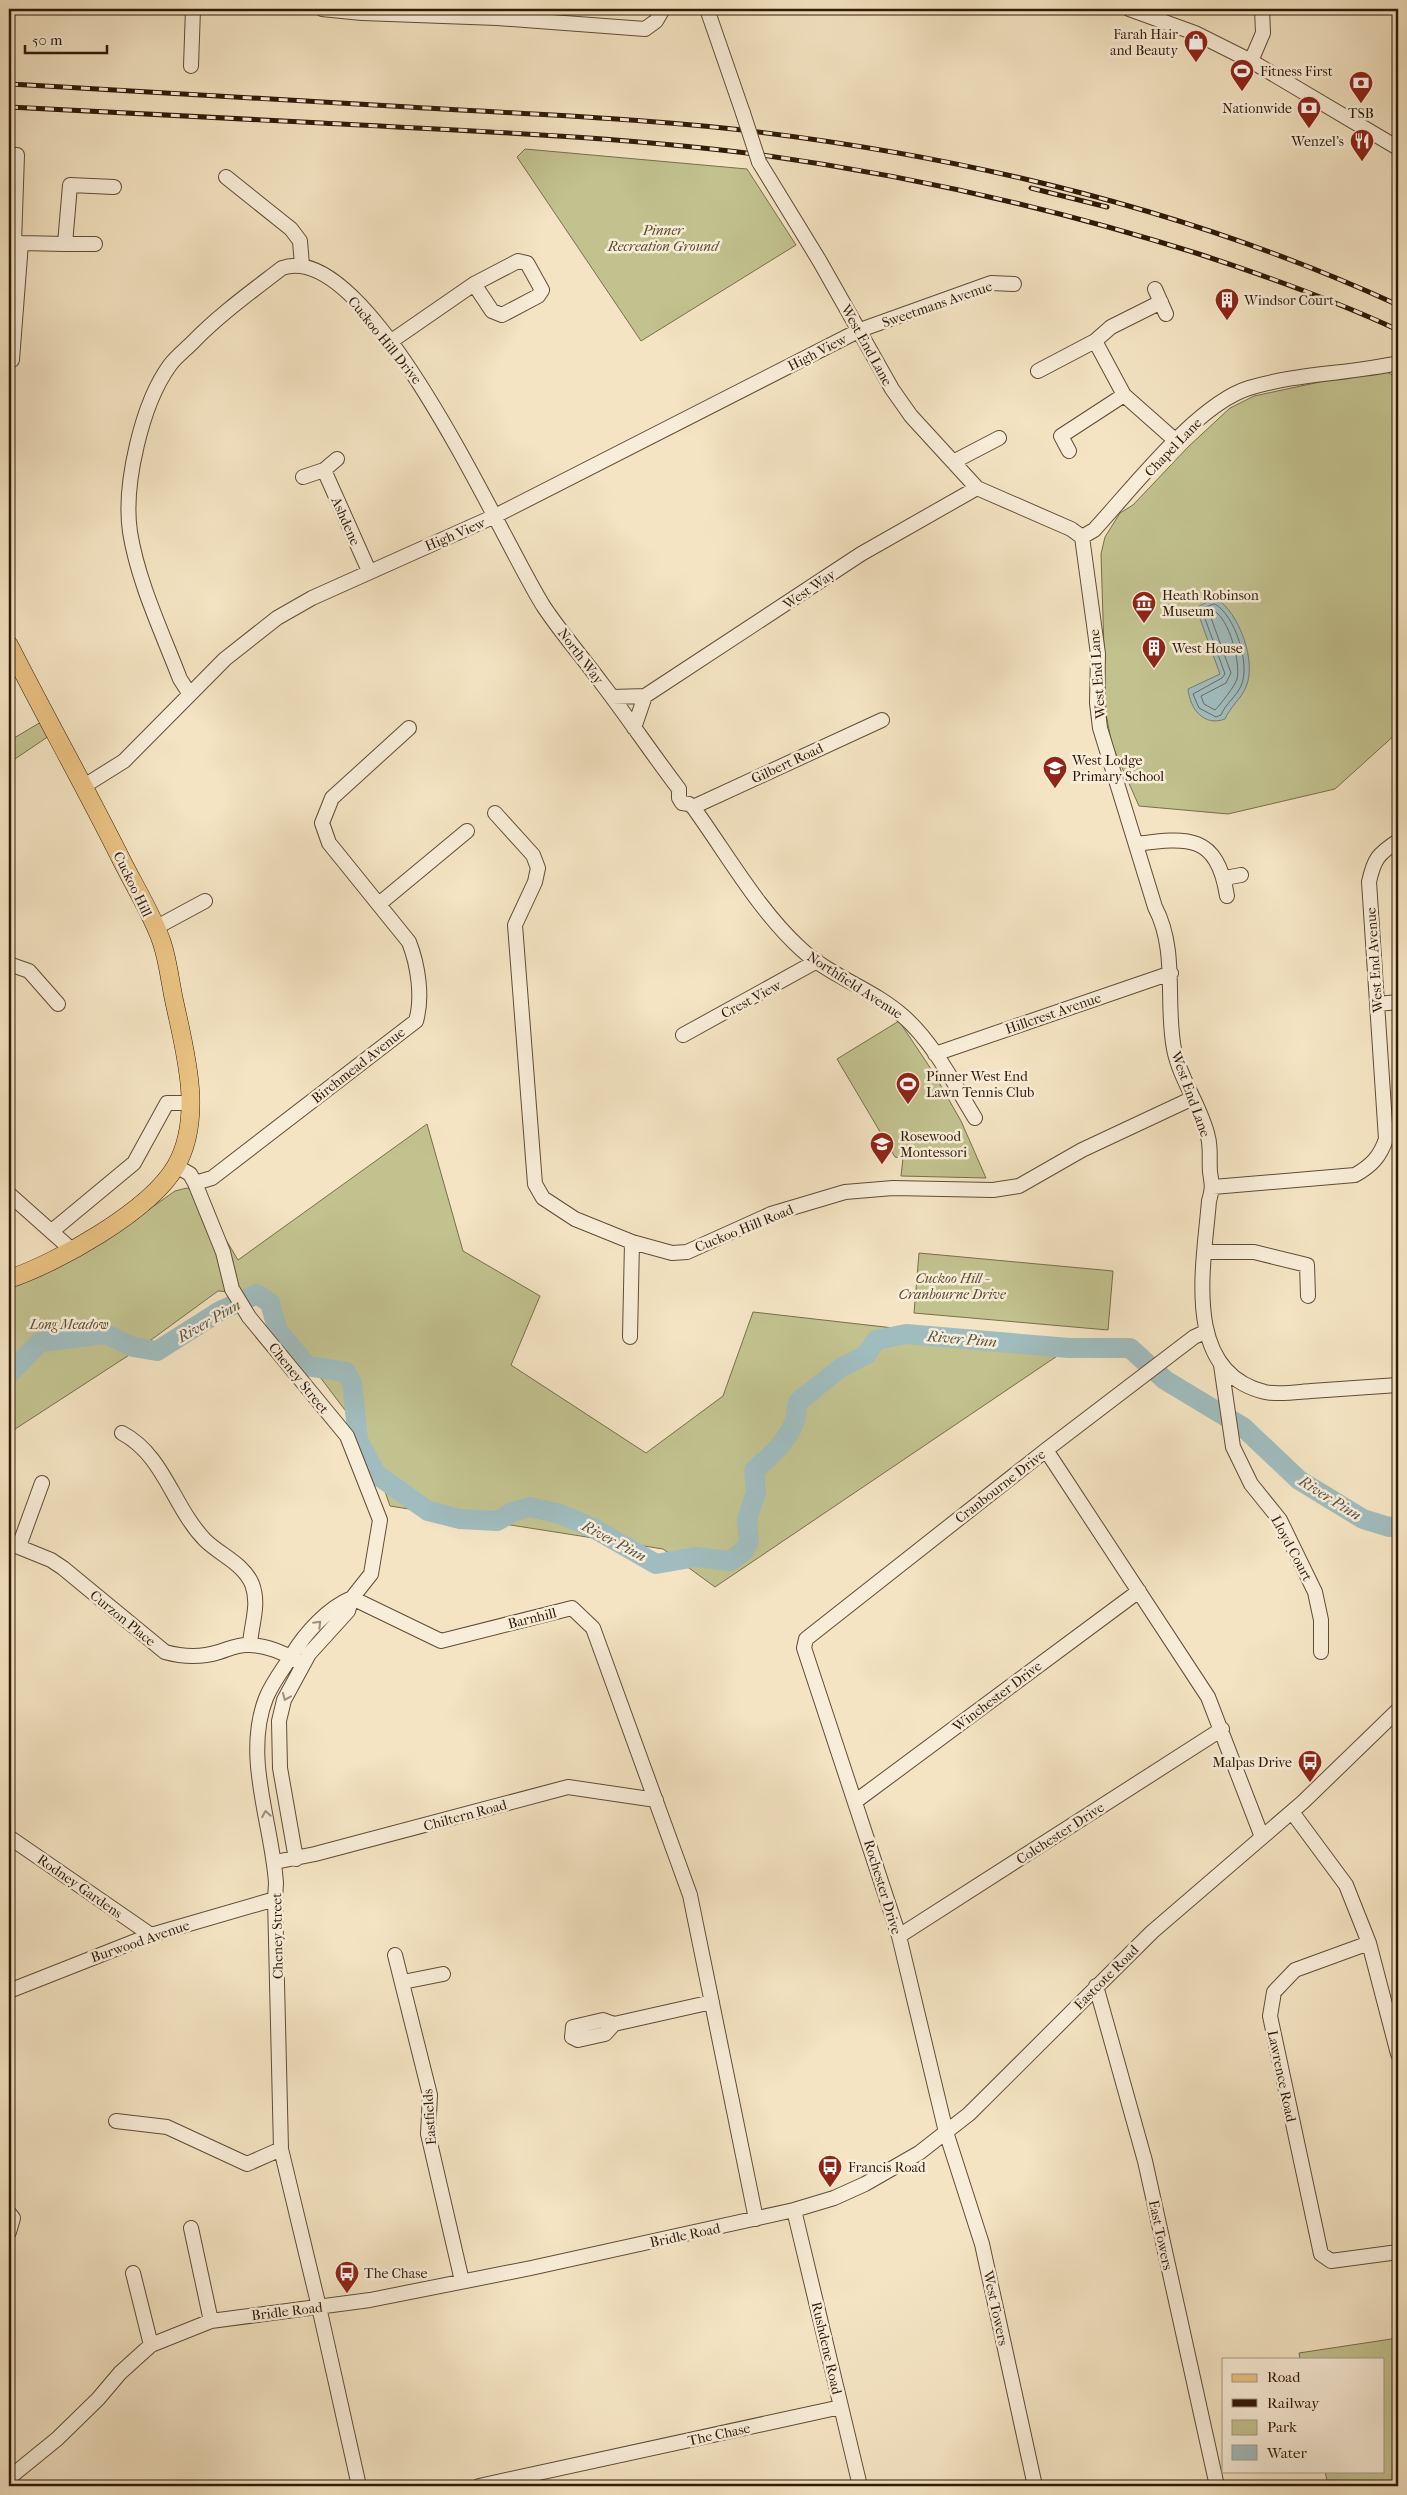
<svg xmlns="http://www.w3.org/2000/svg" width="1407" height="2495" font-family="'IM FELL French Canon',serif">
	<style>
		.green { fill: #c2c28f; stroke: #786e4c }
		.water { fill: #a0bcbe; stroke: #737b75 }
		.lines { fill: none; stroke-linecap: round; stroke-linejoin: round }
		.shore { stroke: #686b63; stroke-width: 1 }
		.river { stroke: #a0bcbe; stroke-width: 20 }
		.minor-casing { stroke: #604c37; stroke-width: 16 }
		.major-casing { stroke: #2f1a08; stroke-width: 19 }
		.minor { stroke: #f8edd8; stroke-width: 14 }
		.major { stroke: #eac282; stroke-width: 18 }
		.rail-casing { stroke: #2f1a08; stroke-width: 5 }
		.rail { stroke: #f8edd8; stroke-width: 3; stroke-dasharray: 9; stroke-linecap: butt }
		.minor-bridge-casing { stroke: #604c37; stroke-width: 16; stroke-linecap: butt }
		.minor-bridge { stroke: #f8edd8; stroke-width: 14 }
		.oneway { stroke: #9e8e7a }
		.labels { text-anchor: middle; stroke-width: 5; stroke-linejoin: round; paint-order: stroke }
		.poi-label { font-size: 14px; fill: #2f1a08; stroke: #f8edd8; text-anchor: start }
		.park-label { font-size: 14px; font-style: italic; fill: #5b4c30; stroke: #f8edd8 }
		.street-label { font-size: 14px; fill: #2f1a08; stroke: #f8edd8 }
		.water-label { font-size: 15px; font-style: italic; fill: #575348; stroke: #f8edd8 }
	</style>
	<rect width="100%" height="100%" fill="#f4e4c3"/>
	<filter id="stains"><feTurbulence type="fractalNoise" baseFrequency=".004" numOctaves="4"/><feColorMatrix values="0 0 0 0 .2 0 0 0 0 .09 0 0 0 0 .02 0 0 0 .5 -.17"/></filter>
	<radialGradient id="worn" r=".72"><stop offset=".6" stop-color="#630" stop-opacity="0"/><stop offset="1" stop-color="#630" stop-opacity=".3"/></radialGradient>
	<path class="green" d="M525,149L747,169L796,245L641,341L517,157Z
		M1381,369L1398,378V732L1335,789L1228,814L1139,806L1112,745L1106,714L1101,554L1105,537L1120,513L1133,505L1188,447L1230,408L1254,396Z
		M41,722L49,736L9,763V741Z
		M899,1021L933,1072L961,1121L986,1178L901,1176L903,1158L895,1157L837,1059Z
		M427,1124L463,1251L540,1296L511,1365L646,1453L723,1396L753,1312L1069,1348L715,1587L663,1549L390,1506L367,1439L257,1294L218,1291L140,1348L9,1433V1287L131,1222L175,1191L187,1188L198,1193L238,1260Z
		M919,1253L1113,1271L1108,1330L914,1313Z
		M1398,2338V2486H1328L1325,2471H1383V2359H1300L1299,2353Z"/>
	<path class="water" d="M1216,598C1239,613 1257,661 1246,687C1241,699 1230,707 1225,719C1204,727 1190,709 1188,689L1220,674L1198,613L1199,606Z"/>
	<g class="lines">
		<path class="shore" d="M1215,604C1235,615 1251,665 1241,686C1236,697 1226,703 1221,715L1216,717L1199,708L1193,694L1222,678L1225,674L1203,613L1206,607Z
			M1214,611C1229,618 1241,663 1237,679C1235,686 1220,705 1215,710L1204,704L1201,696L1226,683L1231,673L1210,615Z"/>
		<path class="river" d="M9,1374L40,1342L106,1334L133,1347L157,1351L220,1311L257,1294L270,1303L278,1331L307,1366L346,1372L352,1383L358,1440L376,1474L428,1511L460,1519L497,1521L513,1512L530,1507L560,1514L595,1529L656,1564L696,1557L730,1561L744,1551L749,1541L747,1520L756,1493L754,1470C770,1457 788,1441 795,1420C797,1413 795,1407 799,1401L842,1367L867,1354L876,1340L906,1334L1069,1348H1130L1165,1380L1243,1427L1299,1480L1363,1519L1389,1527L1398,1526"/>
		<defs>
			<path id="minor" d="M322,9L362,13L497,18L645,29L656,21L663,9
				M707,9L743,113
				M1129,9L1195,33L1251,61L1398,148
				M1251,61L1263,33L1262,9
				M191,66L193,9
				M9,155H17L14,243H9
				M759,162L819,260L892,389L911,416L977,488L1071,529L1082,537L1098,654L1097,703L1100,728L1155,907C1178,951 1165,1002 1174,1049C1180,1080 1201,1106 1208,1137C1211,1148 1209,1160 1210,1172C1212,1185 1213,1187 1209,1201C1204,1264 1181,1372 1265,1392C1279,1395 1297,1392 1311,1391C1340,1389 1369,1387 1398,1385
				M226,177L291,229L300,241L302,265
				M21,243L65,244L70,185L114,187
				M65,244H95
				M1155,289L1166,314
				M1095,341L1124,395L1176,441
				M390,342L474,284L518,261L527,263L542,290L538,296L502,315L492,311L474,284
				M12,360L21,243H14
				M1038,371L1095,341L1111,327L1161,302
				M1069,451L1061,436L1124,395
				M953,462L999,438
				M324,470L369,571
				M303,477L324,470L337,459
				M1082,537L1094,530C1132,489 1197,404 1249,388C1298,373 1349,374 1398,363
				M189,693L180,679C162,632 138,582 130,532C123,485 142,403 170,365C176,357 185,350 192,343C219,315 251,292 282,268C371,237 504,546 544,607C562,634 584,659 603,685C629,719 653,755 679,789V798L682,803L689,804L693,807C727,854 759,911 801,949C831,977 873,989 903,1016C934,1043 954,1084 975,1118
				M612,697L645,696L861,554L977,488
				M634,728L645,696
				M84,786L124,761L225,659L277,618L312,598L495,516L860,330L991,283L1014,284
				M693,807L882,720
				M495,813L533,855L538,868L535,882L515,925L535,1184L543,1198L575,1219L632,1242L672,1253L687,1252L771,1214L845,1192L893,1188L993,1190L1019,1186L1082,1150L1193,1098
				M1136,844C1188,837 1217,834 1227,896
				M1225,878L1241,875
				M379,904L467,831
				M155,928L205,901
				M9,964L29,971L58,1004
				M1378,1004L1398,1002
				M683,1035L817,961
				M935,1054L1171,973
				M176,1166L190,1174L195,1183L223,1252L232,1289L249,1317L347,1436L380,1520L371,1574L352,1598L348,1611L309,1654L284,1700L279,1721L280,1768L296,1859
				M195,1183L212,1178L416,1021C423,997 418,965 409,942L329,843L322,823L332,798L409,728
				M1213,1187L1355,1175C1371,1166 1380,1157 1386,1139L1369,882C1374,859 1378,854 1398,841
				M9,1194L72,1250
				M52,1231L134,1163L167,1103H190
				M1205,1252H1254L1307,1265L1308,1296
				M630,1337L632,1242
				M1221,1365L1233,1447L1251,1484L1280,1520L1315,1592L1321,1620V1652
				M122,1433C164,1455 173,1507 205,1540C220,1555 243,1563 252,1584C260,1605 251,1624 250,1645
				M1046,1450L1208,1697L1262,1837
				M9,1543L51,1560L63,1568L165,1652C183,1657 200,1658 219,1652C229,1649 238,1644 249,1645C265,1645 285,1653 298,1661
				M19,1546L42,1483
				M352,1598C328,1608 305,1633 292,1655C283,1669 272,1683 266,1698C243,1757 272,1823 276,1883L275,1899L281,2149L319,2307L359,2486
				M352,1598L441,1641L572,1608L593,1628L690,1895L756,2219
				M856,1801L1139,1591
				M1292,1812L1346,1885L1369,1943L1398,2054
				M9,1837L151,1935
				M275,1862L315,1854L568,1787L656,1800
				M899,1936L1222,1729
				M1369,1943L1295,1970L1274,1992L1270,2016L1321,2254L1331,2261L1398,2252
				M395,1955L430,2095L428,2134L462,2281
				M403,1982L443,1974
				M1096,1986L1145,2161L1217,2486
				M9,1991L151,1935L275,1899
				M614,2024L603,2020L573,2027L572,2037L578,2040L605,2034L614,2024L712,2002
				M116,2121L167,2127L247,2164L281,2149
				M794,2210L860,2486
				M9,2213L13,2218L9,2232
				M191,2228L211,2321
				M133,2273L151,2345
				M9,2478L57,2439L98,2399L120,2373L151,2345L211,2321L370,2300L531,2268L794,2210L834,2198L865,2184L919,2153L969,2114L1152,1932L1303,1802L1398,1710
				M479,2486L841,2407
				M1035,2486L982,2244L946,2132L899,1936L804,1648L806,1639L1046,1450L1194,1337L1205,1332"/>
			<path id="major" d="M9,645C45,716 84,785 120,857C133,884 153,915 162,943C168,961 170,981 174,1000C185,1052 204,1116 176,1166C150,1211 57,1263 9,1279"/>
		</defs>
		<use href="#minor" class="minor-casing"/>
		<use href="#major" class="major-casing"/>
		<use href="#minor" class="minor"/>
		<use href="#major" class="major"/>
		<defs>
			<path id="rail" d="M9,84C137,91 265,99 392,106C506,113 620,117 733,129C961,155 1189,209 1398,305
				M9,107C113,112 217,118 322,123C468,131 616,136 762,155C912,176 1054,208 1199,254C1266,276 1334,300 1398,330
				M1031,188L1107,207"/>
		</defs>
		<use href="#rail" class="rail-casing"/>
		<use href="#rail" class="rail"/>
		<defs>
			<path id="minor-bridge" d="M743,113L759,162"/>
		</defs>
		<use href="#minor-bridge" class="minor-bridge-casing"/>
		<use href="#minor-bridge" class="minor-bridge"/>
	</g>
	<defs><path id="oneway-chevron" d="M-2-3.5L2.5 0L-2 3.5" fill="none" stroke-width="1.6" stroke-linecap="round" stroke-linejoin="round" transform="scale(1.25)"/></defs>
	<g class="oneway">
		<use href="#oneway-chevron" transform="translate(318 1624) rotate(-45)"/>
		<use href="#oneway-chevron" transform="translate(286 1697) rotate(113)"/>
		<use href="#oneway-chevron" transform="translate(266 1814) rotate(-100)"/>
	</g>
	<defs>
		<symbol id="shop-pin" viewBox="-11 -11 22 30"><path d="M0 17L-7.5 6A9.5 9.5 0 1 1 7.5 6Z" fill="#8f2418" stroke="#f8edd8"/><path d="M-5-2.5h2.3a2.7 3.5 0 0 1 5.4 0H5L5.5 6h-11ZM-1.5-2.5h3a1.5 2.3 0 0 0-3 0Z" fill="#fff"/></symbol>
		<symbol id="stadium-pin" viewBox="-11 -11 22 30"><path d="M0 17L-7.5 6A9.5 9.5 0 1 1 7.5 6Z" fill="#8f2418" stroke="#f8edd8"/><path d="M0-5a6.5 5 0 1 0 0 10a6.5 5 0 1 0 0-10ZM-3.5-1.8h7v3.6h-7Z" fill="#fff"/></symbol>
		<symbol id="bank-pin" viewBox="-11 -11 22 30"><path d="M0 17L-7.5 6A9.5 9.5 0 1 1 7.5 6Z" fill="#8f2418" stroke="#f8edd8"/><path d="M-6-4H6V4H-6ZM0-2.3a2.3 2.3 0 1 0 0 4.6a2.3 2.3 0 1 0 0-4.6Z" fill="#fff"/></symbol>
		<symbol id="restaurant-pin" viewBox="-11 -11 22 30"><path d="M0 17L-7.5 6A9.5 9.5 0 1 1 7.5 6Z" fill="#8f2418" stroke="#f8edd8"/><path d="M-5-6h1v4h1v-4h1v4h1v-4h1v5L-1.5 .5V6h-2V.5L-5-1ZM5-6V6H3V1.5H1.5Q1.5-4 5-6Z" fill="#fff"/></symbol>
		<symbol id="building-pin" viewBox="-11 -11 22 30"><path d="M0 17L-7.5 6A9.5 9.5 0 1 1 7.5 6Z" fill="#8f2418" stroke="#f8edd8"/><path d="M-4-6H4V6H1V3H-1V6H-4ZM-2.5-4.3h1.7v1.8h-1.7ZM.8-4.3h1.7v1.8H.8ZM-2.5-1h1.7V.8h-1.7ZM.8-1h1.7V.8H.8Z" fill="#fff"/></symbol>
		<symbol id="museum-pin" viewBox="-11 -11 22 30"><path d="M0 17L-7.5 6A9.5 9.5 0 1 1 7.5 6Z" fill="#8f2418" stroke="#f8edd8"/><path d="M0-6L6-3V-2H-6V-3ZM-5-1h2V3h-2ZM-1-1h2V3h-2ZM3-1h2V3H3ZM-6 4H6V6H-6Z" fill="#fff"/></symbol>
		<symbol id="school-pin" viewBox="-11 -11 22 30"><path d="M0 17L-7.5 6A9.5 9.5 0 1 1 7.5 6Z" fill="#8f2418" stroke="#f8edd8"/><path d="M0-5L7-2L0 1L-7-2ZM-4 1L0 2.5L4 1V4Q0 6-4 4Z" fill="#fff"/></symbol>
		<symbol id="bus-pin" viewBox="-11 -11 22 30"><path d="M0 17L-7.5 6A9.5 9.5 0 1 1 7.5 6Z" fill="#8f2418" stroke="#f8edd8"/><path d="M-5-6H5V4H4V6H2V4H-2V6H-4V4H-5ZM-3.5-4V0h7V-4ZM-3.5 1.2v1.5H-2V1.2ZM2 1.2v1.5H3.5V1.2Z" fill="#fff"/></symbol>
	</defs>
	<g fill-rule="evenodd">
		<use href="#shop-pin" x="1182" y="28" width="28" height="38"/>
		<use href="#stadium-pin" x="1228" y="57" width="28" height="38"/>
		<use href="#bank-pin" x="1347" y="69" width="28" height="38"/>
		<use href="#bank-pin" x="1295" y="94" width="28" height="38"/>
		<use href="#restaurant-pin" x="1348" y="127" width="28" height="38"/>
		<use href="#building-pin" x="1213" y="286" width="28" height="38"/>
		<use href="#museum-pin" x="1130" y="589" width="28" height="38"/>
		<use href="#building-pin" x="1140" y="634" width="28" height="38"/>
		<use href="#school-pin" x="1041" y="754" width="28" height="38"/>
		<use href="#stadium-pin" x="894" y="1070" width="28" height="38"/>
		<use href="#school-pin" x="868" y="1130" width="28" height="38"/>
		<use href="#bus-pin" x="1296" y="1748" width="28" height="38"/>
		<use href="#bus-pin" x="816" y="2153" width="28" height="38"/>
		<use href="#bus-pin" x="333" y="2259" width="28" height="38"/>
	</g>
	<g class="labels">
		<g class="poi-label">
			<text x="1178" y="39" text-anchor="end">Farah Hair<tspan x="1178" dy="16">and Beauty</tspan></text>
			<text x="1260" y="76">Fitness First</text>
			<text x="1292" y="113" text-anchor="end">Nationwide</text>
			<text x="1361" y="118" text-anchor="middle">TSB</text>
			<text x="1344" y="146" text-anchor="end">Wenzel's</text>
			<text x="1244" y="305">Windsor Court</text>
			<text x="1162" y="600">Heath Robinson<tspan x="1162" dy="16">Museum</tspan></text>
			<text x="1172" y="653">West House</text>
			<text x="1072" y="765">West Lodge<tspan x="1072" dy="16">Primary School</tspan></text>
			<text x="926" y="1081">Pinner West End<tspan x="926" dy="16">Lawn Tennis Club</tspan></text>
			<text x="900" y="1141">Rosewood<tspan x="900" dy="16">Montessori</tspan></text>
			<text x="1292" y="1767" text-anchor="end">Malpas Drive</text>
			<text x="848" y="2172">Francis Road</text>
			<text x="364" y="2278">The Chase</text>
		</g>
		<g class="park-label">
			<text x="663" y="235">Pinner<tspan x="663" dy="16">Recreation Ground</tspan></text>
			<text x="952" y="1283">Cuckoo Hill -<tspan x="952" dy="16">Cranbourne Drive</tspan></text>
			<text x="69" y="1329">Long Meadow</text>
		</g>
		<g class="street-label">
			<text transform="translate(937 304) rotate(-19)" y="5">Sweetmans Avenue</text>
			<text transform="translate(385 340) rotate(51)" y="5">Cuckoo Hill Drive</text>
			<text transform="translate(867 345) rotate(61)" y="5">West End Lane</text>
			<text transform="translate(817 352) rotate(-27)" y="5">High View</text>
			<text transform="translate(1173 447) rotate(-46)" y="5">Chapel Lane</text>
			<text transform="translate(346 521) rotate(66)" y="5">Ashdene</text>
			<text transform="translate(455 534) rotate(-23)" y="5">High View</text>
			<text transform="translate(809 589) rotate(-34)" y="5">West Way</text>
			<text transform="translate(581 656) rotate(53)" y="5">North Way</text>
			<text transform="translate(1097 674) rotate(-94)" y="5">West End Lane</text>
			<text transform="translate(787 763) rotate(-25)" y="5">Gilbert Road</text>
			<text transform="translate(133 884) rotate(64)" y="5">Cuckoo Hill</text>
			<text transform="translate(1374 960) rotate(-94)" y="5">West End Avenue</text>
			<text transform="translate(855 985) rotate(33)" y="5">Northfield Avenue</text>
			<text transform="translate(751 999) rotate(-28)" y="5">Crest View</text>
			<text transform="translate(1053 1013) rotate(-19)" y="5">Hillcrest Avenue</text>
			<text transform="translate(358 1065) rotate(-38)" y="5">Birchmead Avenue</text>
			<text transform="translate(1191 1094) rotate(70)" y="5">West End Lane</text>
			<text transform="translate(744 1228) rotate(-22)" y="5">Cuckoo Hill Road</text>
			<text transform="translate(299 1378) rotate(51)" y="5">Cheney Street</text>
			<text transform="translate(1000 1486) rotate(-38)" y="5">Cranbourne Drive</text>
			<text transform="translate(1292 1548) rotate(62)" y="5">Lloyd Court</text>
			<text transform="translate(123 1618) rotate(39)" y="5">Curzon Place</text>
			<text transform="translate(532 1618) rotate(-14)" y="5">Barnhill</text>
			<text transform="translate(997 1696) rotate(-37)" y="5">Winchester Drive</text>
			<text transform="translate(465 1815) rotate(-15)" y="5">Chiltern Road</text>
			<text transform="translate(1060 1833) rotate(-33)" y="5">Colchester Drive</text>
			<text transform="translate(80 1886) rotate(35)" y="5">Rodney Gardens</text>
			<text transform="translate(883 1887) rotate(73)" y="5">Rochester Drive</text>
			<text transform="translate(277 1936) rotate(-91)" y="5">Cheney Street</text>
			<text transform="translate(140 1941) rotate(-19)" y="5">Burwood Avenue</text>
			<text transform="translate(1106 1977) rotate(-45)" y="5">Eastcote Road</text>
			<text transform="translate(1282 2076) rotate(78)" y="5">Lawrence Road</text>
			<text transform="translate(429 2117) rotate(-94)" y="5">Eastfields</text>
			<text transform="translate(685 2235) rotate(-12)" y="5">Bridle Road</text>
			<text transform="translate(1161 2235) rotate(78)" y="5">East Towers</text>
			<text transform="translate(996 2308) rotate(78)" y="5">West Towers</text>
			<text transform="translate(287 2311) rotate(-7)" y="5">Bridle Road</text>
			<text transform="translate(827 2348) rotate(77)" y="5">Rushdene Road</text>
			<text transform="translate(719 2434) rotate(-12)" y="5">The Chase</text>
		</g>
		<g class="water-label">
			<text transform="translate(209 1321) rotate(-30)" y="5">River Pinn</text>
			<text transform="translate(962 1339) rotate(5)" y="5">River Pinn</text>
			<text transform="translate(1330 1498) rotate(32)" y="5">River Pinn</text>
			<text transform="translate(614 1541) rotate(28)" y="5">River Pinn</text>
		</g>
	</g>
	<rect width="1407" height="2495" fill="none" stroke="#f4e4c3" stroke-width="30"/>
	<rect x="10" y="10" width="1387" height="2475" fill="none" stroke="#2f1a08" stroke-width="2.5"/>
	<rect x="15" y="15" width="1377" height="2465" fill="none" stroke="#2f1a08"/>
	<rect x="1222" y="2358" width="162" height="115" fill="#f8edd8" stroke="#a89985"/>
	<rect x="1232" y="2374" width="25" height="8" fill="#eac282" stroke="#a89985"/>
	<text x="1267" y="2382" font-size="15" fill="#2f1a08">Road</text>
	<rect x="1232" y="2399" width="25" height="8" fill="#2f1a08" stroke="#a89985"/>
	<text x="1267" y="2408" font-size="15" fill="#2f1a08">Railway</text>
	<rect x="1232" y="2420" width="25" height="15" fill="#c2c28f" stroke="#a89985"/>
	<text x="1267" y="2432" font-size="15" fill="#2f1a08">Park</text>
	<rect x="1232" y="2445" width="25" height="15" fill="#a0bcbe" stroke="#a89985"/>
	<text x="1267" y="2458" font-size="15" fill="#2f1a08">Water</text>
	<path d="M25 45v8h82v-8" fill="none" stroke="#2f1a08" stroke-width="2.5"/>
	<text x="32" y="45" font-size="15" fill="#2f1a08" stroke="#f8edd8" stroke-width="4" paint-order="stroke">50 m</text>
	<rect width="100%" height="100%" filter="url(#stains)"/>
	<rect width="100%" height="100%" fill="url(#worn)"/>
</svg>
